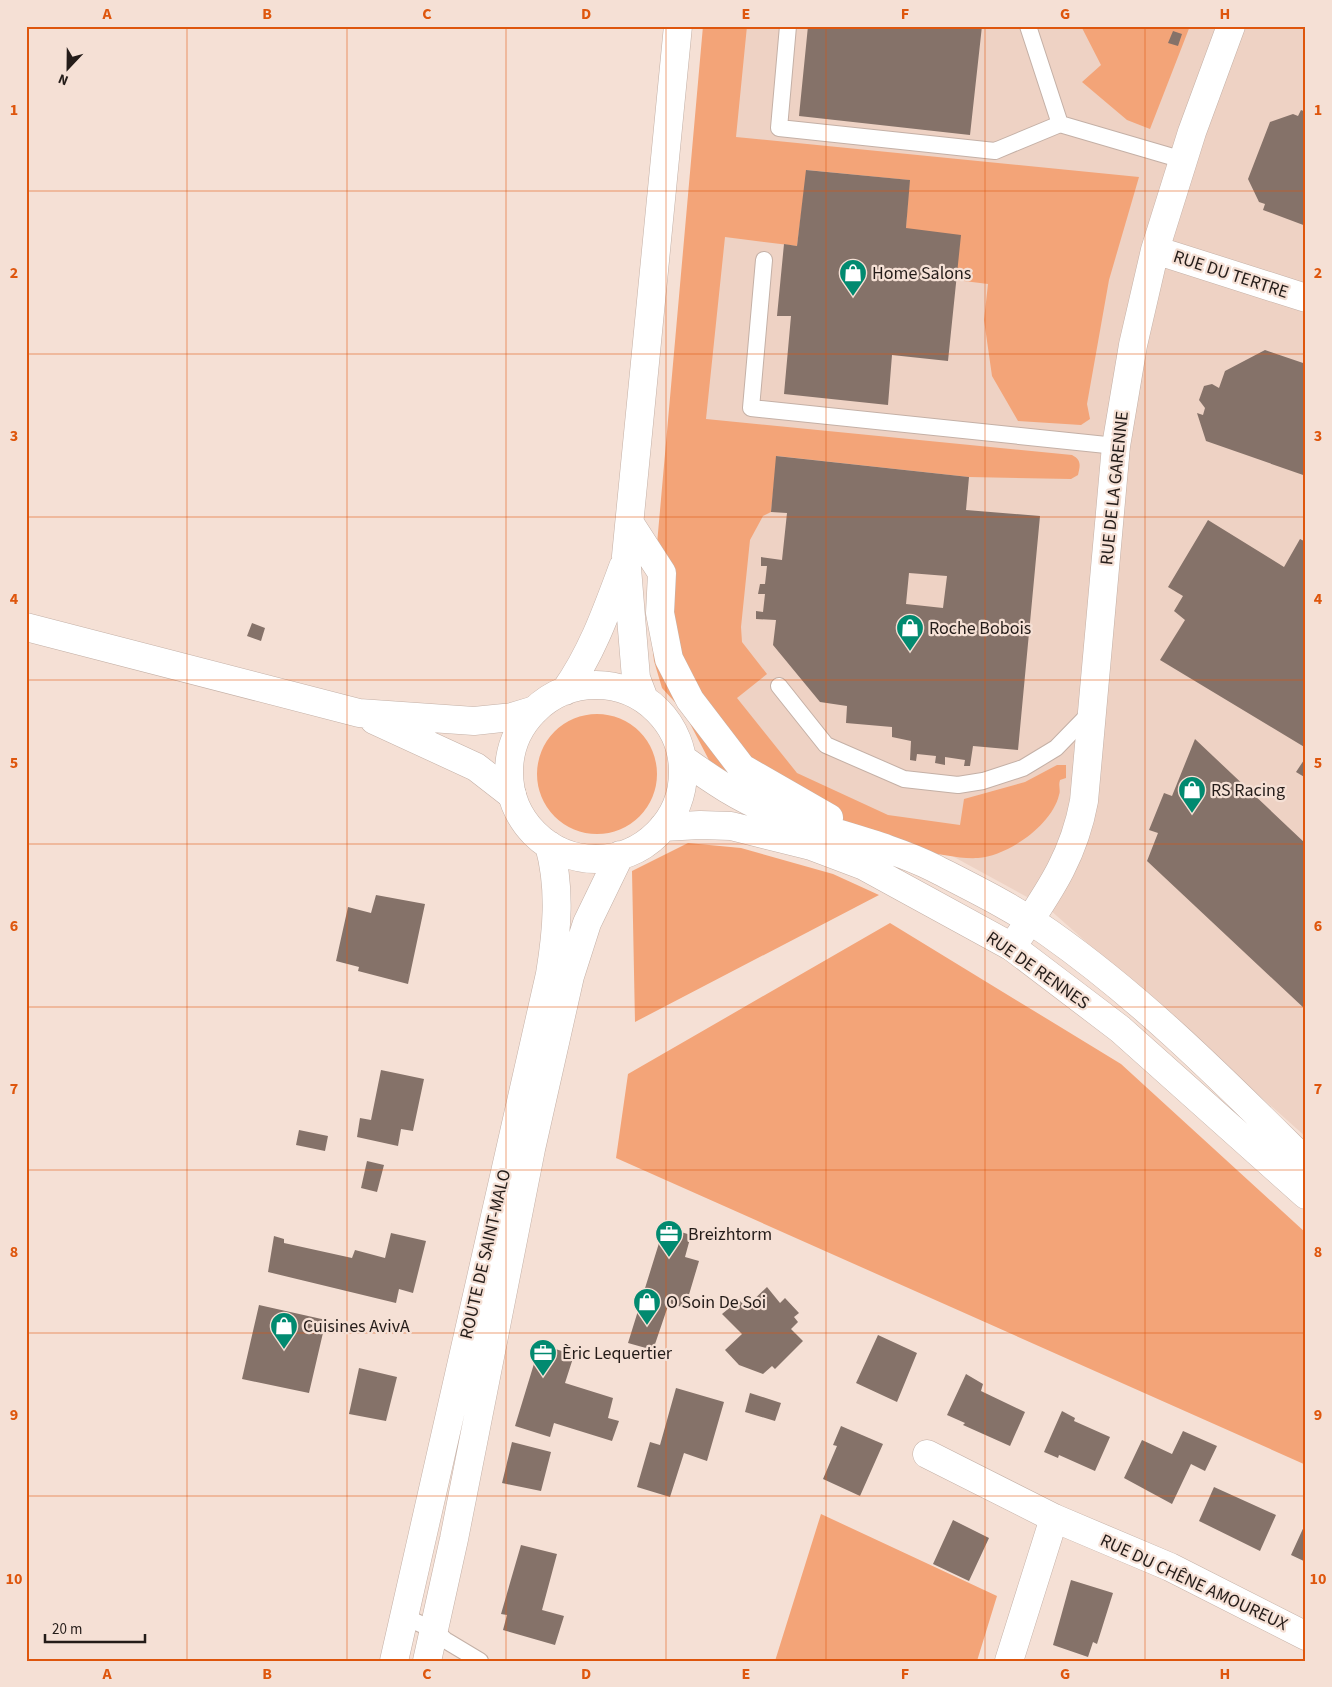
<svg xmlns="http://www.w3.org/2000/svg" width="1332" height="1687" font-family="'Source Sans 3',sans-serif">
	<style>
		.built { fill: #eed2c4 }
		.green { fill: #f3a478 }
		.building { fill: #857269; fill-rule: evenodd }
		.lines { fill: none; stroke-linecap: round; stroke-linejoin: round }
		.lane-casing { stroke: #c4b0a6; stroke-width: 18 }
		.street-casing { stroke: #c4b0a6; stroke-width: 29 }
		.secondary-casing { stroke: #c4b0a6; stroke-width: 29 }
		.highway-casing { stroke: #c4b0a6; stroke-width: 29 }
		.lane { stroke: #fff; stroke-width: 16 }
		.street { stroke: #fff; stroke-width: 28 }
		.secondary { stroke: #fff; stroke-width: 28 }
		.highway { stroke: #fff; stroke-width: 28 }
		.grid { fill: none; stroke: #de560d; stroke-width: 1; stroke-opacity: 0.55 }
		.labels { text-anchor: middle; stroke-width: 4.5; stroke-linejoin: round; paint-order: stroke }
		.poi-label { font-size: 18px; fill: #241c19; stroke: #f5e0d5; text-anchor: start }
		.street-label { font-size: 18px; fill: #241c19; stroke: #f5e0d5 }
		.neatline { fill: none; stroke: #de560d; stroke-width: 2 }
		.grid-label { font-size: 16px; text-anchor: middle; font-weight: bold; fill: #de560d }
	</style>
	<rect width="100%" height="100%" fill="#f5e0d5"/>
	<path class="built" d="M716,26H1306V1137L1049,909L943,851L743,756L671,620Z"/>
	<path class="green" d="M703,26H747L736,137L1139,177L1109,280L1087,404L1090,419L1081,425L1018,421L992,376L984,320L988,284L956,280L906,228L909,180L807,170L797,246L725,237L706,419L1072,455C1082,460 1080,466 1078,475L1071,479L969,477L777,456L771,512L763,516L750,540L741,627L742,642L767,674L737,698L797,773L888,815L960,825L964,799L1025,782L1057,765H1066V778L1060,780C1058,786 1061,790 1059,795C1052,825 1008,856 978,858C959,859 940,854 921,851L749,787L710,762L684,712L662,688L654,661L650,623Z
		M1081,26H1190L1150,129L1127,120L1082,82L1101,65Z
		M537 774a60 60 0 1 1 120 0a60 60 0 1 1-120 0Z
		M688,843L741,848L833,874L879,895L635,1022L632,871Z
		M890,923L1121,1064L1306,1233V1465L616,1158L628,1074Z
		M821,1514L997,1596L977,1661H775Z"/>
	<path class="building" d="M808,26H982L970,135L799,116Z
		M1173,31L1182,34L1178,46L1168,43Z
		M1301,110L1306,112V226L1263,210L1265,204L1259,202L1248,179L1270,122L1293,114L1298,116Z
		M806,170L910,180L906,228L961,235L948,361L892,355L888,405L784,394L791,316H777L784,244L797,246Z
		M1265,350L1306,364V476L1206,441L1197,413L1203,415L1205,408L1199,400L1204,386L1212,384L1219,388L1225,371Z
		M776,456L969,477L966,510L1040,516L1018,750L973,746L970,766H964L965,760L945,757V765L935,763L936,756L917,754L916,761L910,760L911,741L892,737V727L846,723L847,706L820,702L773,645L776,620L756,619V611L763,612L765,594H758L760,584H765L767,566H761V557L782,560L787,513L771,512ZM909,573L947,576L943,608L906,604Z
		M1208,520L1284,567L1300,539L1306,542V748L1160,660L1185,620L1174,611L1183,596L1168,587Z
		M252,623L265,628L261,641L247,636Z
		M1195,739L1306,844V1010L1147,861L1158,833L1149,830L1164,793L1172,796Z
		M1306,757V778L1296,772Z
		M376,895L425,904L408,984L358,971L359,967L336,961L348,907L371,913Z
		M381,1070L424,1079L413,1131L401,1129L398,1146L357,1137L360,1118L371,1120Z
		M299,1130L328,1136L325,1151L296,1145Z
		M367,1161L384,1165L377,1192L361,1188Z
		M664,1227L691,1235L685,1257L699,1261L685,1308L669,1303L653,1350L628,1343Z
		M391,1233L426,1241L413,1293L399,1289L396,1303L268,1272L274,1236L284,1239V1243L352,1258L355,1250L385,1258Z
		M767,1287L780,1303L785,1298L799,1313L794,1317L798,1322L791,1329L803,1341L775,1369L772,1366L763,1374L739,1365L725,1350L742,1334L722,1314L739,1300L746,1307Z
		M259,1305L326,1320L309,1393L242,1379Z
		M878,1335L917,1353L897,1402L856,1383Z
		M540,1344L574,1355L565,1383L613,1398L608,1418L619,1421L612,1441L554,1423L550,1437L515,1426Z
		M359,1368L397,1377L386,1421L349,1414Z
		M966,1374L983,1384L981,1391L1025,1412L1010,1446L963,1425L965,1423L947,1415Z
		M676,1388L724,1402L707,1461L684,1453L670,1497L637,1487L650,1442L660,1445Z
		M750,1393L781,1403L775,1421L745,1412Z
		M1062,1411L1075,1418L1074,1421L1110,1437L1095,1471L1059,1455L1058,1458L1044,1452Z
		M841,1426L883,1444L860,1496L823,1479L837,1446L833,1445Z
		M1183,1431L1217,1446L1205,1471L1191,1464L1172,1504L1124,1478L1142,1440L1172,1454Z
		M512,1442L551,1452L541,1491L502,1483Z
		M1214,1487L1276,1515L1260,1551L1199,1521Z
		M953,1520L989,1538L969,1581L933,1564Z
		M1306,1522V1562L1291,1555Z
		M521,1545L557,1554L542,1610L564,1616L555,1645L503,1630L507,1615L501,1614Z
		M1071,1580L1113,1593L1097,1644L1093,1642L1088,1657L1053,1645Z"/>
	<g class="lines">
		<defs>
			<path id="lane" d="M788,26L779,128L995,151L1060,124L1183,160
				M1028,26L1060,124
				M764,260L751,408L1116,446
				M779,686L826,745L904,779L958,785L983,781L1023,768L1056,748L1092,711
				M403,1616L434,1630L445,1640L480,1661"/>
			<path id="street" d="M1155,250L1306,298
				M1012,947C1045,897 1073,861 1084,801L1116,446L1133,345L1155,250L1192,132L1231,26
				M927,1454L1054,1518L1170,1567L1306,1636
				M1009,1661L1054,1518"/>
			<path id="secondary" d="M631,525L662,573L660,613L669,659L690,700L742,768L829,818
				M509 772a87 87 0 1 1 174 0a87 87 0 1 1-174 0Z
				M565,691C592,653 607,610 623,567
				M644,699L636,678L626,556L678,26
				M683,759C712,780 740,799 774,812C827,833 883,843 934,868C973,888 1014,908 1049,933C1144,1000 1224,1081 1306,1162
				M663,827L700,825L731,826L811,846L864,866L1012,947L1120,1029L1306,1195
				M394,1661L550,974C557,931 561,888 549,845
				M427,1661L454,1539L531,1149L570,976L587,923L620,855"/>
			<path id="highway" d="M26,627L359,713L474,721L512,717L535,710
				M374,720L476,767L512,795"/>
		</defs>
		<use href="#lane" class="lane-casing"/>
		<use href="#street" class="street-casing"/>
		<use href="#secondary" class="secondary-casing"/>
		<use href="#highway" class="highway-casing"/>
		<use href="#lane" class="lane"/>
		<use href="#street" class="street"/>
		<use href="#secondary" class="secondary"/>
		<use href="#highway" class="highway"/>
	</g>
	<path class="grid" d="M187,26V1661M347,26V1661M506,26V1661M666,26V1661M826,26V1661M985,26V1661M1145,26V1661M26,191H1306M26,354H1306M26,517H1306M26,680H1306M26,844H1306M26,1007H1306M26,1170H1306M26,1333H1306M26,1496H1306"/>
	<defs>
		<symbol id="shop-pin" viewBox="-11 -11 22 30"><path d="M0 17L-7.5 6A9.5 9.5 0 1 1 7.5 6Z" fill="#018a70" stroke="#f5e0d5"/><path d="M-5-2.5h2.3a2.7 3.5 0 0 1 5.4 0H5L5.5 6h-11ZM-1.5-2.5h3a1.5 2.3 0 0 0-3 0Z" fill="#fff"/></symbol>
		<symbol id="office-pin" viewBox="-11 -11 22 30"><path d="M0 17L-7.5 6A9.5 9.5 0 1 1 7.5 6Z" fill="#018a70" stroke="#f5e0d5"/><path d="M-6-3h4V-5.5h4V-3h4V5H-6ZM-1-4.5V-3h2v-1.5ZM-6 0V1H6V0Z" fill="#fff"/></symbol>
	</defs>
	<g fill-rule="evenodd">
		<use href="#shop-pin" x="837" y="257" width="32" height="43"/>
		<use href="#shop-pin" x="894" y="612" width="32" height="43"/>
		<use href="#shop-pin" x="1176" y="774" width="32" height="43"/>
		<use href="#office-pin" x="653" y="1218" width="32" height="43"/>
		<use href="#shop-pin" x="631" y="1286" width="32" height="43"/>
		<use href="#shop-pin" x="268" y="1310" width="32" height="43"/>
		<use href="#office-pin" x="527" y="1337" width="32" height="43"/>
	</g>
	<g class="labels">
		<g class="poi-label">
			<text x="872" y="279">Home Salons</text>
			<text x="929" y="634">Roche Bobois</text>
			<text x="1211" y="796">RS Racing</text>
			<text x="688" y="1240">Breizhtorm</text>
			<text x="666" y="1308">O Soin De Soi</text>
			<text x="303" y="1332">Cuisines AvivA</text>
			<text x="562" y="1359">Èric Lequertier</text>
		</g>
		<g class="street-label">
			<text transform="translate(1231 274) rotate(18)" y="6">RUE DU TERTRE</text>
			<text transform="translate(1114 488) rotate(-84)" y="6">RUE DE LA GARENNE</text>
			<text transform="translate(1038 970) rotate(35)" y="6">RUE DE RENNES</text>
			<text transform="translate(485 1254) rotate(-77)" y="6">ROUTE DE SAINT-MALO</text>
			<text transform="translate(1194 1582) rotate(25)" y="6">RUE DU CHÊNE AMOUREUX</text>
		</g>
	</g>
	<rect width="1332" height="1687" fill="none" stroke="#f5e0d5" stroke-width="55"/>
	<g transform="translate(68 68) rotate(202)" stroke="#f5e0d5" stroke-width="4" paint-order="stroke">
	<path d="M0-4L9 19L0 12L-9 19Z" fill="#241c19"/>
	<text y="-8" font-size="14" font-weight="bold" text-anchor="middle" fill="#241c19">N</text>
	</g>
	<path d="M45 1634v8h100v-8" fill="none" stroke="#241c19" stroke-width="2.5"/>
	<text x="52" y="1634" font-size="15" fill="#241c19" stroke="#f5e0d5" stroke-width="4" paint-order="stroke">20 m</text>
	<rect x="28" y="28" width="1276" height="1632" class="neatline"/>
	<g class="grid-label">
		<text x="107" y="19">A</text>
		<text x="267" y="19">B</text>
		<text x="427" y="19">C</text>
		<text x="586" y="19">D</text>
		<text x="746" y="19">E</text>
		<text x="905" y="19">F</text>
		<text x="1065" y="19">G</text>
		<text x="1225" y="19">H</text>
		<text x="14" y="115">1</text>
		<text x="1318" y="115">1</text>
		<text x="14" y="278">2</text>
		<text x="1318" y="278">2</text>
		<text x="14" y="441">3</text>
		<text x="1318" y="441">3</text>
		<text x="14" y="604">4</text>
		<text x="1318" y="604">4</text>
		<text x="14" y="768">5</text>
		<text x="1318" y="768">5</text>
		<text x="14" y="931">6</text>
		<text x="1318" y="931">6</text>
		<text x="14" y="1094">7</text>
		<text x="1318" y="1094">7</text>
		<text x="14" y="1257">8</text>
		<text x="1318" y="1257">8</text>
		<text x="14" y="1420">9</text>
		<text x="1318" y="1420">9</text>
		<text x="14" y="1584">10</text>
		<text x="1318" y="1584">10</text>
		<text x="107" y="1679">A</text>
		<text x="267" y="1679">B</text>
		<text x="427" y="1679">C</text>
		<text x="586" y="1679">D</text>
		<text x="746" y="1679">E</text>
		<text x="905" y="1679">F</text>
		<text x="1065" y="1679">G</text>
		<text x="1225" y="1679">H</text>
	</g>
</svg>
